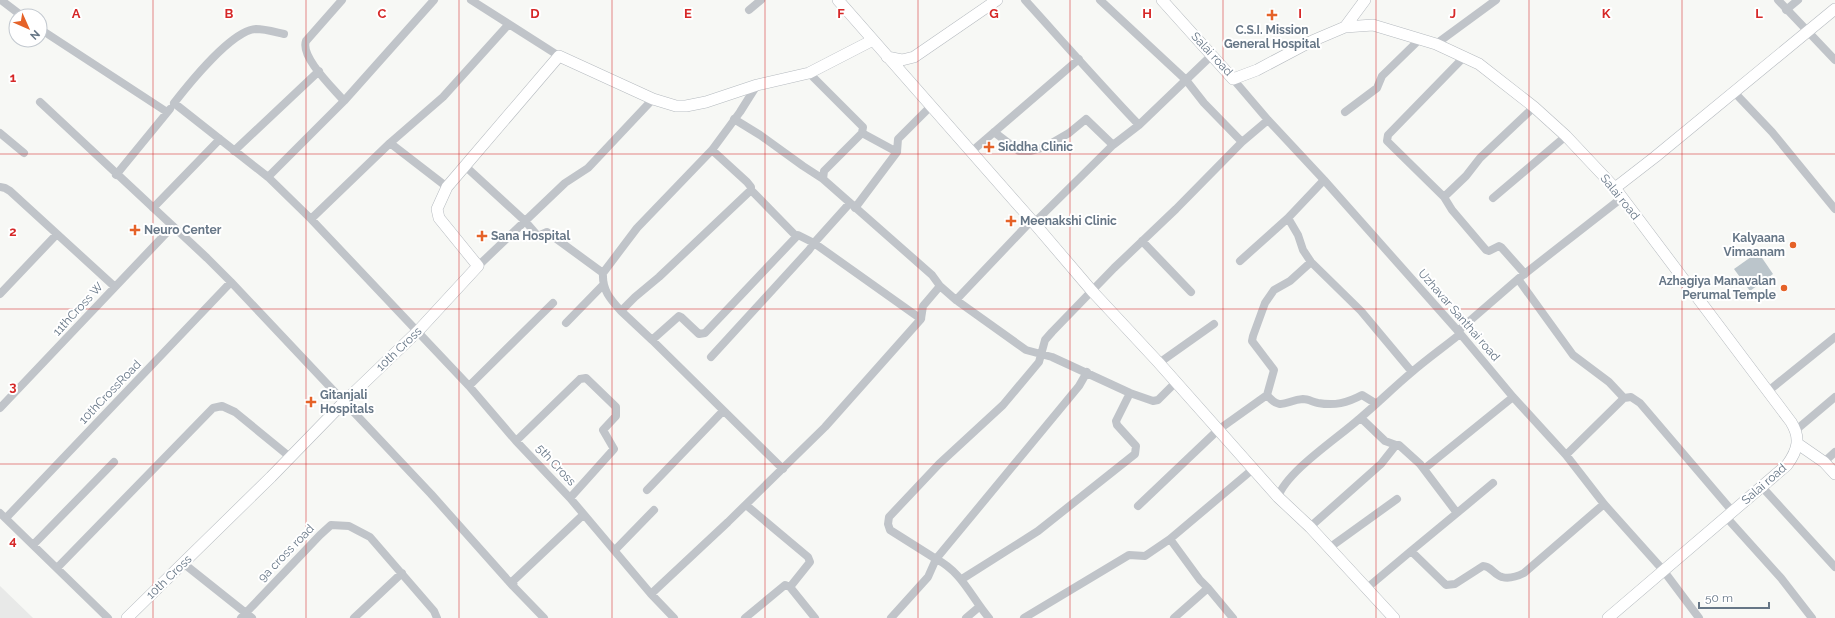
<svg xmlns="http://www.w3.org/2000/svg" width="1835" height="618" font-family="Raleway,sans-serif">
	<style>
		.built { fill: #e8e9e8 }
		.water { fill: #bbc5cb }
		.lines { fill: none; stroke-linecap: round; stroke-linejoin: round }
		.secondary-casing { stroke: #b5babf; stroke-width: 12 }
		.street { stroke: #c0c4c9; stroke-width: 8 }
		.secondary { stroke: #fff; stroke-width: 11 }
		.grid { fill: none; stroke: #d62828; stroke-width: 1; stroke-opacity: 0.55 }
		.poi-dot { fill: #e56228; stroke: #fff; stroke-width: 1.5 }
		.labels { text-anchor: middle; stroke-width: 4; stroke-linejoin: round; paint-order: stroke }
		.poi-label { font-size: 12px; font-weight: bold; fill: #667686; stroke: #fff; text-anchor: start }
		.street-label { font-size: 12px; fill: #667686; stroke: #fff }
		.grid-label { font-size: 13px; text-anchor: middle; font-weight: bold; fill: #d62828; stroke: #fff; stroke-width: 4; stroke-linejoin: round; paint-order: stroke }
	</style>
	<rect width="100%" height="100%" fill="#f7f8f5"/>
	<path class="built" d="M0,586L33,618H0Z"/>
	<path class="water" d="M1758,252L1773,274L1750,291L1734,269Z"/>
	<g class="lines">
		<defs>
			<path id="secondary" d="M838,0L1034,223L1092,291L1159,363L1278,497L1310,527L1394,618
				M1162,0L1233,79L1257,70L1312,41L1345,27L1373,25L1436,44L1479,64L1534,107L1566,136L1615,188L1791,422C1801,438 1798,450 1787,465L1608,618
				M1345,27L1365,0
				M887,57L902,60L914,57L997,0
				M1615,188L1655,157L1835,9
				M1798,444L1824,462L1835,474
				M127,618L271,477L343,403L418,331L478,266L439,218L437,209L447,187L559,56L653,99L676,106H686L706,102L757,85L809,73L873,40"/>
		</defs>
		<use href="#secondary" class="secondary-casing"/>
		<path class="street" d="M1,0L22,16
			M342,0L306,41C300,57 333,88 344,101
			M434,0L344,101L268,177L311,219L469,386L516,441L570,498L651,594L674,618
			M471,0L559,56
			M1025,0C1063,42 1100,84 1139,125
			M1100,0L1186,80L1204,103L1242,142
			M1778,0L1835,60
			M749,10L761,0
			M1786,10L1798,0
			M40,29L167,112
			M1436,44L1496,0
			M1465,56L1388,135L1387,141L1444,197L1452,210L1486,250L1489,251L1499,246L1501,247L1525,274
			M809,73L863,127L862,133L824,171L823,179L932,275L940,286L956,300L1026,350L1052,357L1130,393L1153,401L1158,400L1176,382
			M1233,79L1268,120L1324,180L1458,331L1513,397L1566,455L1604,504L1663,570L1699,618
			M1734,92L1772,132L1835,209
			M40,102L207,258L231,282L431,494L513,586
			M1345,112L1377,88L1382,76L1420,39
			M734,119L760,135L803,166L823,179
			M994,132L1019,151H1031L1045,147L1069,133L1086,119L1113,145
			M0,133L24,153
			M862,133L897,152
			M390,143L447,187
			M712,150L747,182L751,187V190L796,236
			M234,151L319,71
			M971,152L1079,59
			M465,166L525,221L538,236L547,232L603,273
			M116,175L170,109
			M268,177L174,103C188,85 232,30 256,29C265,29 275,32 284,34
			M1324,180L1288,218L1298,235L1303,250L1311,262L1361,311L1412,372
			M0,187L5,188L10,191L115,287
			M751,190L659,277L635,297L621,311C610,299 602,290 603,273L637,228L712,150L740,112L757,85
			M1444,197L1466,176L1480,158L1534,107
			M1493,198L1566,136
			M153,208L220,139
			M855,208L897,152L898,139L931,106
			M311,219L390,143L443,97L508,25
			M1034,223L1113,145L1139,125L1212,55
			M1142,241L1191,292
			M1240,261L1288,218
			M478,266L565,183L588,168L653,99
			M1518,279L1573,355L1609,382L1624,398L1631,397L1640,403L1733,512
			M0,294L57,234
			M956,300L1032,220
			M621,311L652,340
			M566,323L603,285
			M1458,331L1518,279L1623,197
			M711,357L809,250L814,243L849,204
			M1159,363L1214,324
			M469,386L553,303
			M1767,392L1835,337
			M1267,395C1281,412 1286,400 1303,399C1308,399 1313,402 1318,403C1335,406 1347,403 1362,395L1375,403
			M0,408L173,226
			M1361,418L1385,441L1396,445
			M1796,430L1835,397
			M516,441L580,379L586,378L616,407V416L603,430L614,449L570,498
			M1566,455L1624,398
			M1824,462L1835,452
			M783,469L652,340L679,316L681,317L699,334L705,333L798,235L814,243L921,319
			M1424,469L1513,397
			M1762,487L1835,567
			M647,490L723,411
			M1278,497C1287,471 1338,438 1359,419C1377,404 1394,387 1412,372C1427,359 1444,347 1460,334
			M746,505L808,557L810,562L790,587
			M1138,506L1218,430L1267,395L1274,370L1252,341L1253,336L1265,303L1274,290L1290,281L1311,262
			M0,513L108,618
			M1457,513L1493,483
			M6,518L231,282
			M1727,518L1781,578L1812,618
			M1310,527L1381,464L1396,445H1399L1420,464L1457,513L1411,551
			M33,545L114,462
			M1329,548L1397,499
			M615,550L654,510
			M183,563L252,618
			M57,568L213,408L222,406L235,412L290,457
			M962,579L1038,531L1135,454L1136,446L1117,425L1116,421L1130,393
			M1208,588L1233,618
			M1367,588L1411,551L1446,585L1455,584L1483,566C1491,566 1494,575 1502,577C1509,579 1518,576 1524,573L1604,504
			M651,594L728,522L825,427L921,319L923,306L940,286
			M241,618L320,535L331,525L349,526L370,537L434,611L437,618
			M354,618L402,573
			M544,618L513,586L514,580L583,515
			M745,618L785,585L790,587L815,618
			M891,618L928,577L936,559L890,530L888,524L889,517L939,464L1003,405L1039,362L1045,340L1052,332L1114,268L1176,209L1242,142L1268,120
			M966,618L979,607
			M989,618C971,597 962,572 936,559L1079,386L1087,372
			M1024,618L1129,555L1145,556L1170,539
			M1174,618L1208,588L1200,580L1170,539L1253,469"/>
		<use href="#secondary" class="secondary"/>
	</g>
	<path class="grid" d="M153,0V618M306,0V618M459,0V618M612,0V618M765,0V618M918,0V618M1070,0V618M1223,0V618M1376,0V618M1529,0V618M1682,0V618M0,154H1835M0,309H1835M0,464H1835"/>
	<g class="poi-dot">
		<path d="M1270 9h4v4h4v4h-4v4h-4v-4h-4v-4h4z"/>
		<path d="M987 141h4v4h4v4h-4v4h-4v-4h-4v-4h4z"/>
		<path d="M1009 215h4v4h4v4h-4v4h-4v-4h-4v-4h4z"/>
		<path d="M133 224h4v4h4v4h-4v4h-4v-4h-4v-4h4z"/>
		<path d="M480 230h4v4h4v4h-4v4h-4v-4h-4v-4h4z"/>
		<circle cx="1793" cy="245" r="4"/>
		<circle cx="1784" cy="288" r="4"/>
		<path d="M309 396h4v4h4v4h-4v4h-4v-4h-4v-4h4z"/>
	</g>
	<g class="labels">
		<g class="poi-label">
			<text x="1272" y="34" text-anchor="middle">C.S.I. Mission<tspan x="1272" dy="14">General Hospital</tspan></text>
			<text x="998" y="151">Siddha Clinic</text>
			<text x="1020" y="225">Meenakshi Clinic</text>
			<text x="144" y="234">Neuro Center</text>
			<text x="491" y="240">Sana Hospital</text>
			<text x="1785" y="242" text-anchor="end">Kalyaana<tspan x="1785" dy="14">Vimaanam</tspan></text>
			<text x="1776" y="285" text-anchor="end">Azhagiya Manavalan<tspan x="1776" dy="14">Perumal Temple</tspan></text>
			<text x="320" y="399">Gitanjali<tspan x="320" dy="14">Hospitals</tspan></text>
		</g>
		<g class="street-label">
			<text transform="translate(1212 54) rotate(47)" y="4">Salai road</text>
			<text transform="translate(1620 197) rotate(51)" y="4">Salai road</text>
			<text transform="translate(78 309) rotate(-47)" y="4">11thCross W</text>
			<text transform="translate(1459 315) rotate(49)" y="4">Uzhavar Santhai road</text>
			<text transform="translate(399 349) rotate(-44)" y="4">10th Cross</text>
			<text transform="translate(110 392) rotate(-46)" y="4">10thCrossRoad</text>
			<text transform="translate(556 465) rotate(47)" y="4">5th Cross</text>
			<text transform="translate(1764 484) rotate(-41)" y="4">Salai road</text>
			<text transform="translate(286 553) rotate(-46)" y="4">9a cross road</text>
			<text transform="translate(169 577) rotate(-44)" y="4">10th Cross</text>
		</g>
	</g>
	<g class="grid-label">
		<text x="76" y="18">A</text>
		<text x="229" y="18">B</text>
		<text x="382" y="18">C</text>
		<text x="535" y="18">D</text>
		<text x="688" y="18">E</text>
		<text x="841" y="18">F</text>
		<text x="994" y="18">G</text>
		<text x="1147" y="18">H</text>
		<text x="1300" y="18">I</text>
		<text x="1453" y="18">J</text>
		<text x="1606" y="18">K</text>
		<text x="1759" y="18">L</text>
		<text x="13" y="82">1</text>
		<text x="13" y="236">2</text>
		<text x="13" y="391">3</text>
		<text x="13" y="545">4</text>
	</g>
	<g transform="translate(28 28) rotate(135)"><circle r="19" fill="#ffffff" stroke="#c2c8cf"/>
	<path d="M0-3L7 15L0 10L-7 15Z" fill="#e56228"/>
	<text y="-6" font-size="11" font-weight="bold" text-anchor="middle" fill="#667686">N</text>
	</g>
	<path d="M1699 602v6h70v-6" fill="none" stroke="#667686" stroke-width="2"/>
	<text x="1705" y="602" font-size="12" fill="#667686" stroke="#ffffff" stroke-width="3" paint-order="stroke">50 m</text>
</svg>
